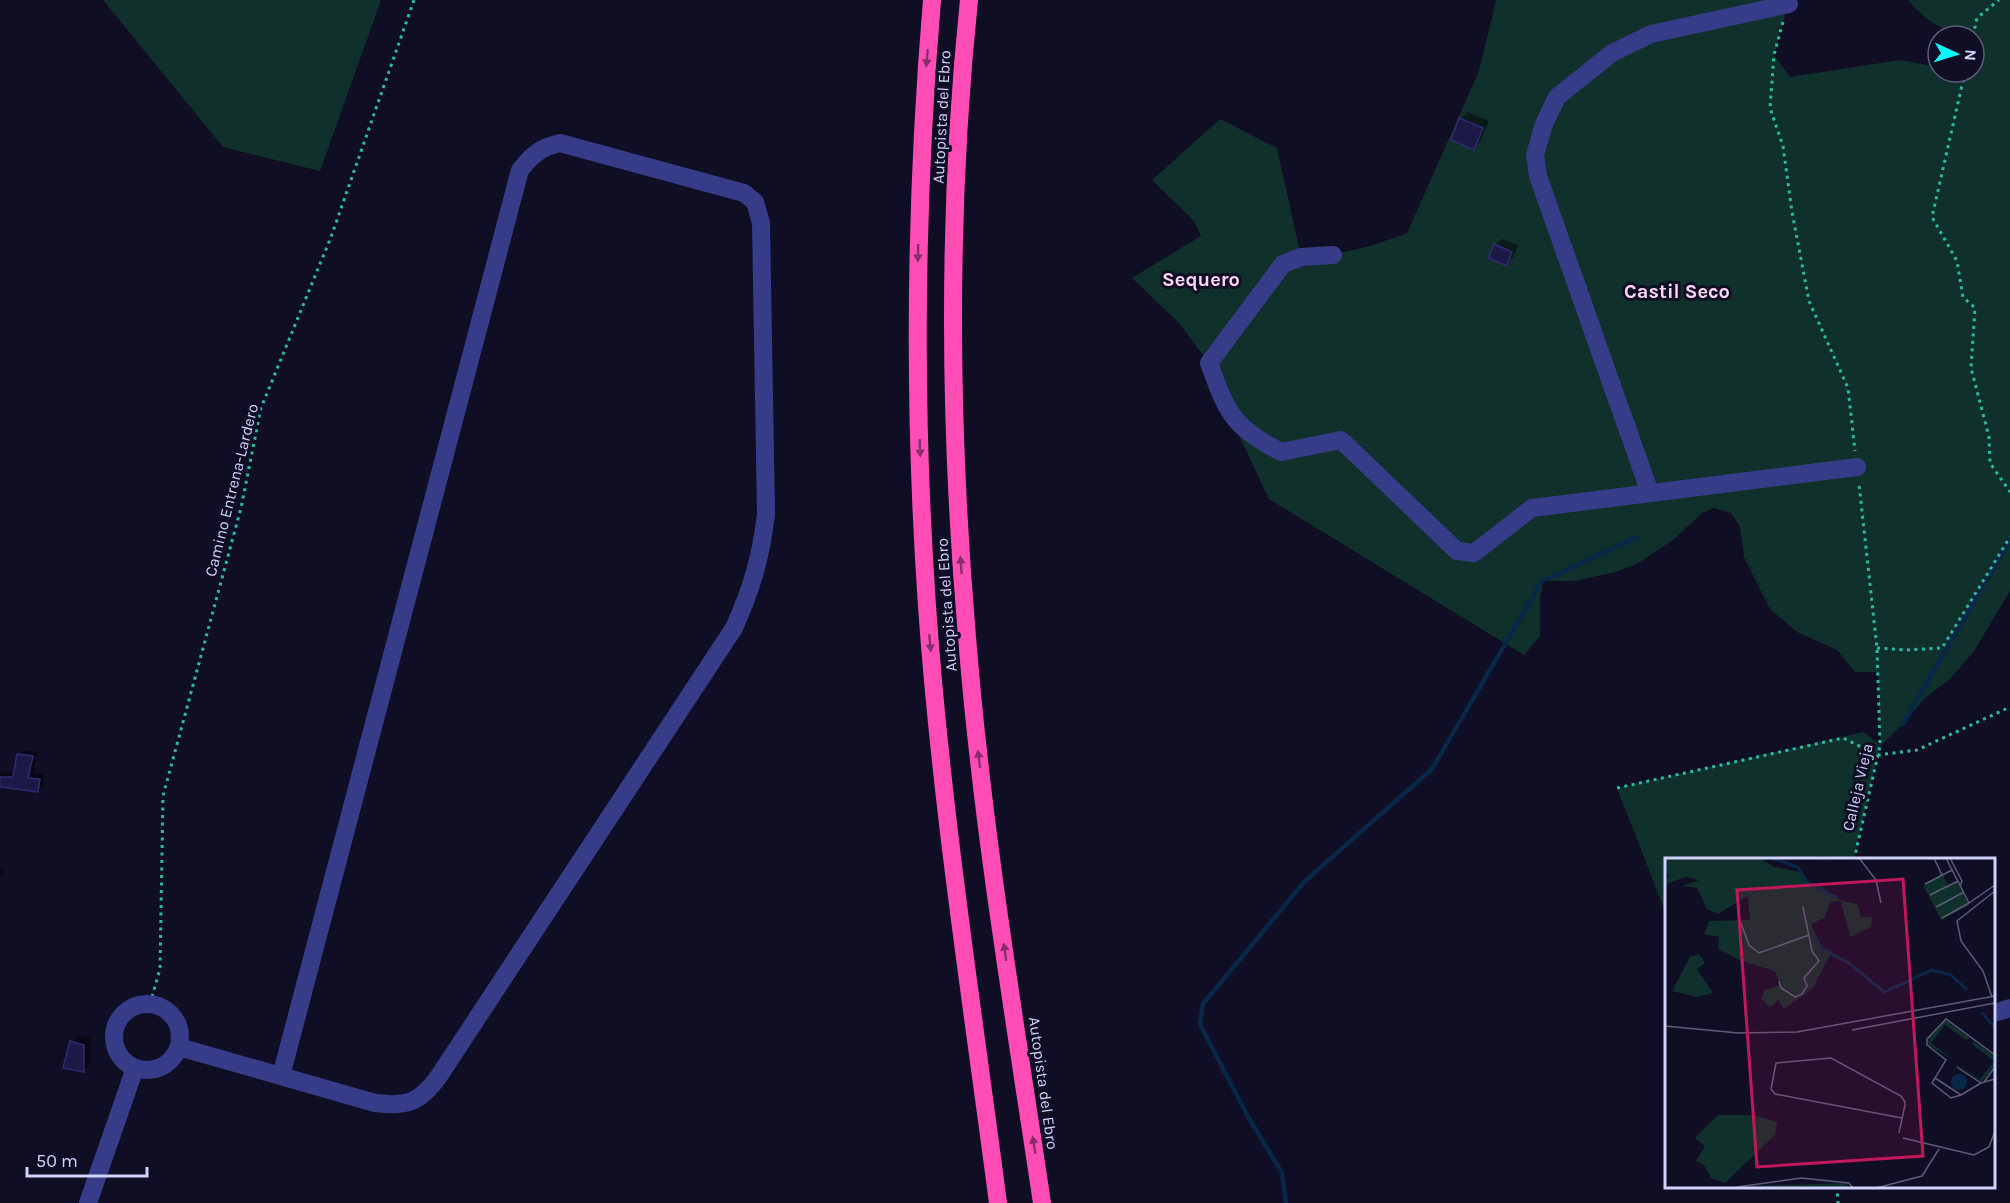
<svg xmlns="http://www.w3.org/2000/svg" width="2010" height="1203" font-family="Karla,sans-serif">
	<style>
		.green { fill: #10302b }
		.shadow { fill: #0007 }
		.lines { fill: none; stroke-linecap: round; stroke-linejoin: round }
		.stream { stroke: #092748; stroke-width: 4.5 }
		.building { fill: #1d1947; stroke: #302a74; stroke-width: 1.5 }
		.path { stroke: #29bca3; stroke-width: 3; stroke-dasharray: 3 4.5; stroke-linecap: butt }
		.minor { stroke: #363c87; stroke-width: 18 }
		.highway { stroke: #ff4db5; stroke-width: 18 }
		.oneway { fill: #872e6d }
		.labels { text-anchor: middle; stroke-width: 6; stroke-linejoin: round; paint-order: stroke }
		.street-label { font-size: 16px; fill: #d2d2ff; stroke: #0f0e25 }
		.quarter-label { font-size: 20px; font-weight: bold; fill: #ffd4f4; stroke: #0f0e25 }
		.inset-river { fill: none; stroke: #092748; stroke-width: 3 }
		.inset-road { fill: none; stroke: #5d5c7c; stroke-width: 1.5 }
		.view { fill: #c2185b; fill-opacity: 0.15; stroke: #c2185b; stroke-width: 3 }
		.inset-edge { fill: none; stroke: #d2d2ff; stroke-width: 3 }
	</style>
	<rect width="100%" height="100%" fill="#0f0e25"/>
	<path class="green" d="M103,0H381L320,171L223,147Z
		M1496,0H1789L1774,55L1790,77L1900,60L1938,67V72H1974V36C1949,36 1924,20 1908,0H2010V591L1974,651L1951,678L1924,699L1903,724L1880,746L1854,859L1819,856L1809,860H1666V914L1617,788L1864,732L1880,745L1878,672H1855L1837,650L1797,632L1770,609L1744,557L1740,527L1731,513L1714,508L1702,513L1672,541L1638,563L1616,572L1574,581H1543L1540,598V636L1524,655L1269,499L1227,410L1209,363L1179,323L1132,278L1201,236L1194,221L1152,180L1220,119L1277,148L1301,257C1339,255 1372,247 1407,233L1479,71Z"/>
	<path class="shadow" d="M1467,112L1489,121L1480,142L1474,148L1461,119Z
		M1502,239L1518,245L1513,258L1506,264L1495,245Z
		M24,750L37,752L33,773L44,774L43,786L37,791L0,786V772L16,773L19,755Z
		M0,869H5L2,876L0,877Z
		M78,1035L90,1038V1064L84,1071L72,1042Z"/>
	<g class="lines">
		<path class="stream" d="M1903,724L2010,539
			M1286,1203L1282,1173L1247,1115L1200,1024L1203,1004L1304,882L1432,769L1542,581L1637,537"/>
	</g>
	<path class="building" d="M1459,118L1483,128L1474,150L1451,140Z
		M1494,244L1512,252L1507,266L1488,258Z
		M17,754L33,756L28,778L40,779L38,792L0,787V777H13Z
		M70,1041L84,1045V1072L63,1068Z"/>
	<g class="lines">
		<path class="path" d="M1783,22L1774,55L1770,108L1783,146L1792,212L1809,301L1848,388L1855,451
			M1973,36L1977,18L1999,0
			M1965,72L1932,217L1957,261L1963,297L1975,308L1971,368L1989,437L1990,463L2010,492
			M1877,648L1906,650L1942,648L2010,537
			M1617,788L1843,738L1878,755L1917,750L2010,707
			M1854,860L1880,746L1877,648L1859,484
			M150,1004L160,969L163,796L241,508L261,408L331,237L414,0
			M1837,1186L1838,1203"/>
		<path class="minor" d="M1333,255L1301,257L1283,264L1209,363C1227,413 1232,426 1281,452L1341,440L1457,551L1474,553L1532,508L1857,467
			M1650,493L1538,176L1535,155L1544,124L1557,97L1612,53L1651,34L1789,4
			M114 1037a33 33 0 1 1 66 0a33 33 0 1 1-66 0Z
			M1994,1013L2010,1008
			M179,1047L375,1103C406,1107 420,1103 439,1076L734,628C752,588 761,557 766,514L761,223L755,202L744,193L560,143C541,147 532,155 520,170L281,1076
			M88,1203L135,1068"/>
		<path class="highway" d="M932,0C915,202 913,404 927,606C941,806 972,1004 998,1203
			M969,0C947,211 949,426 967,637C982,827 1014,1015 1042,1203"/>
	</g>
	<defs><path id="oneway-solid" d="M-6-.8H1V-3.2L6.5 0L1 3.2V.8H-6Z" transform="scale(1.5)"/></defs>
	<g class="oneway">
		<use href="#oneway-solid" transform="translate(927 58) rotate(95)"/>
		<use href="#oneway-solid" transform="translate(918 253) rotate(91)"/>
		<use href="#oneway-solid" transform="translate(920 448) rotate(88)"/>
		<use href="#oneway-solid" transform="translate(961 565) rotate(-94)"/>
		<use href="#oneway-solid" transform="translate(930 643) rotate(85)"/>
		<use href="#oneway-solid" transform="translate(979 759) rotate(-97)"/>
		<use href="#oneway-solid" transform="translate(1005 952) rotate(-98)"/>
		<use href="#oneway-solid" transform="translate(1034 1145) rotate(-99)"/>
	</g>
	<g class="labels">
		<g class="street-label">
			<text transform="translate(941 117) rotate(-87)" y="6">Autopista del Ebro</text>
			<text transform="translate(231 490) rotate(-76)" y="6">Camino Entrena-Lardero</text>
			<text transform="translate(946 605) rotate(-94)" y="6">Autopista del Ebro</text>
			<text transform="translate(1857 787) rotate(-77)" y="6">Calleja Vieja</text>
			<text transform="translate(1044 1083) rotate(82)" y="6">Autopista del Ebro</text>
		</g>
		<g class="quarter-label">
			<text x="1201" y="286">Sequero</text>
			<text x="1677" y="298">Castil Seco</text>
		</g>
	</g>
	<g transform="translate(1665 858)">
		<rect width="330" height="330" fill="#0f0e25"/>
		<path d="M0,0H95L109,9L136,14L143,25L156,28L176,43L192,46L196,59H207L206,69L185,79L176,43L166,44L159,60L146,66L157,91L167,93L148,130L119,151L113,142L105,149L96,140L100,132L115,127L110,113L76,103L53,91L54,79L39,76L44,63L85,62L83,38L53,56L42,51L32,30L17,28L34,22L20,19L0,27L4,17L0,15ZM278,17L283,28L292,24L304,47L276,62L258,27ZM34,96L40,105L32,111L48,135L32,139L7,133L25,99ZM280,162L305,180L301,182L280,167L266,185L289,202L263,187L264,180ZM308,183L330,198V207L317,224L292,206L315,221L329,203L308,187ZM53,257H88L112,264L110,277L60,325L46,320L39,307L31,303L40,288L30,280ZM181,325L184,330H85L86,328Z" fill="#10302b"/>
		<path d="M286 224a8 8 0 1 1 16 0a8 8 0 1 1-16 0Z" fill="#092748"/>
		<path class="inset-river" d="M106,0L133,9L143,25L173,40M150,79L157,91L184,105L219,134L267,112L286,117L302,132M316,154L330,169"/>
		<path class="inset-road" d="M194,0L211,22L216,45M269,0L277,17M281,0L304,45L330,27M285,0L297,23L295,28M260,26L287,12M265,37L293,23M271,49L299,34M277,60L304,45M75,63L84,87L94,95L144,77M114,123L116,130L130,139L137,136L142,128L139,120L154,103L147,93L138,49M327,139L318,113L296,83L292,63L330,33M0,168L73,175L132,174L330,138M187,172L330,145M292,209L316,225L330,221M270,220L267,225L286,240L296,237M319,224L330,209M316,225L296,237L270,220L281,202L262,187V181L281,161L330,197M234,275L240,247V244L236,238L166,200L111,205L106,231L110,236L237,260M238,280L309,297L324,289L330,273M72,329L136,320L184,325L188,330M211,330L257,318L274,291"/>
		<path class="view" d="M238,21L258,298L92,309L72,32Z"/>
		<rect width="330" height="330" class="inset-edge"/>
	</g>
	<g transform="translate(1956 54) rotate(94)"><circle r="28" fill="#0f0e25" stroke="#5d5c7c" stroke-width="1.5"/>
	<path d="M0-4.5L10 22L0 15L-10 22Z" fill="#00fdfb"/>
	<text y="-9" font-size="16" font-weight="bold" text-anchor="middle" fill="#d2d2ff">N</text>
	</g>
	<path d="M27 1167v9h120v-9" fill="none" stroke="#d2d2ff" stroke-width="3"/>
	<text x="36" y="1167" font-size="18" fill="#d2d2ff" stroke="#0f0e25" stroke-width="4.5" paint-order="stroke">50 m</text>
</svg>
